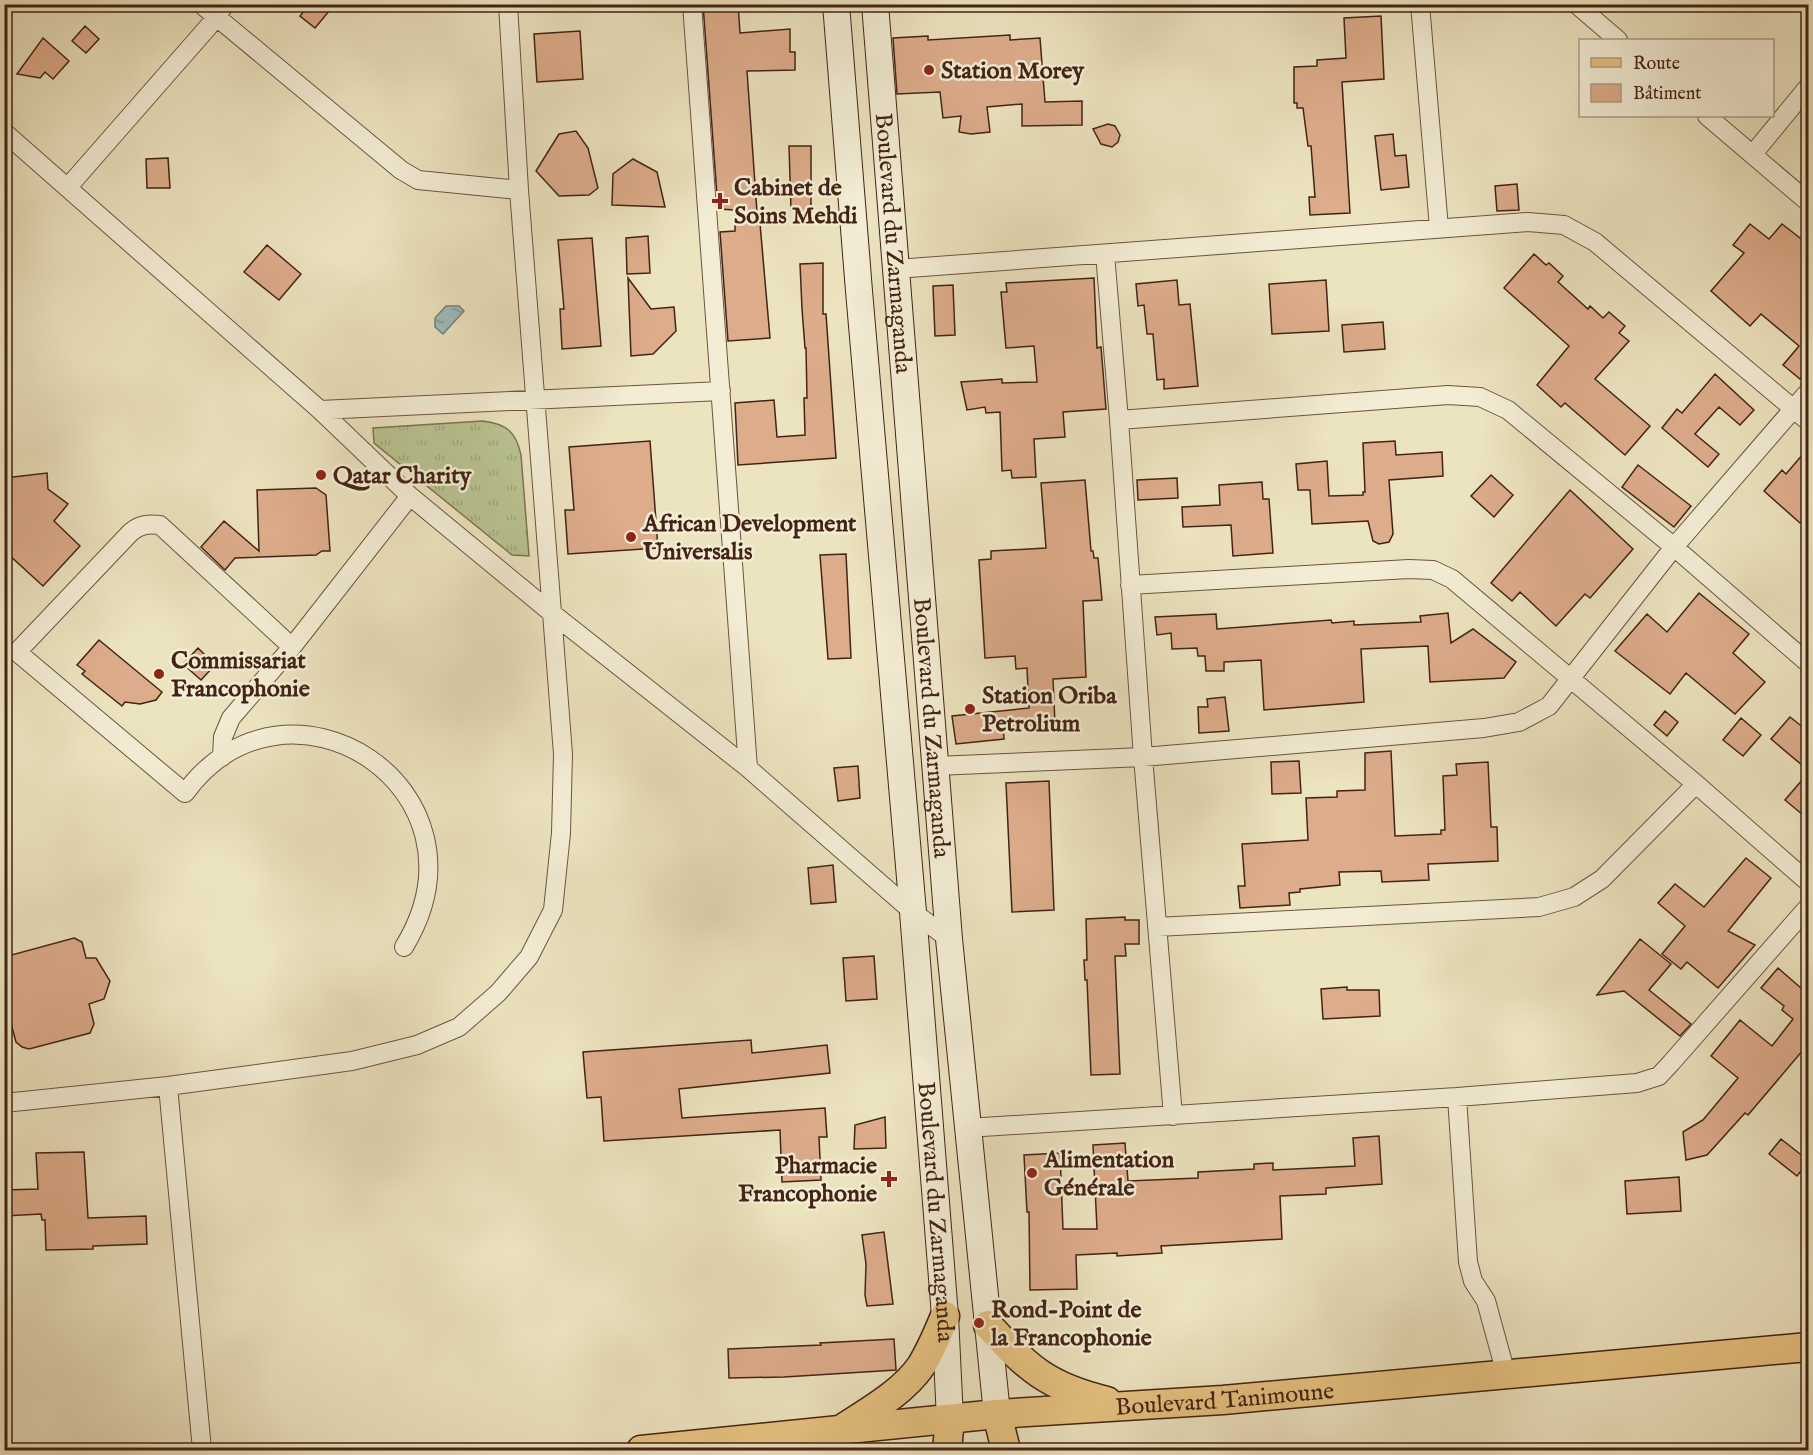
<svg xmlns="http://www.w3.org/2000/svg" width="1813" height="1455" font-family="'IM FELL English',serif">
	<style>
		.grass { fill: url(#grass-tufts); stroke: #7e7353; stroke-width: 1.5 }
		.water { fill: url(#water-ripples); stroke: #787f79; stroke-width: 1.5 }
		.building { fill: #ddac8b; stroke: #432315; stroke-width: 1.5 }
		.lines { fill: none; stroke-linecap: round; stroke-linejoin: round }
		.minor-casing { stroke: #6d5340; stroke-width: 20 }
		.secondary-casing { stroke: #432315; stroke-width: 28 }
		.primary-casing { stroke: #432315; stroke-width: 31 }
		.minor { stroke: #f3edd5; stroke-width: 18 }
		.secondary { stroke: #f3edd5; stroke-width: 26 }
		.primary { stroke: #e6c280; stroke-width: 28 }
		.poi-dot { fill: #8f2418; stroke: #f3edd5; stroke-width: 2 }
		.labels { text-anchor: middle; stroke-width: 5; stroke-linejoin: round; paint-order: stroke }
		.poi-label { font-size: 24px; font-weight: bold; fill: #432315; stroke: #f3edd5; text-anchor: start }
		.street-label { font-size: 24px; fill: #432315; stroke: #f3edd5 }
	</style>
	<defs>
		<pattern id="grass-tufts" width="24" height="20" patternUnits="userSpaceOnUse" patternTransform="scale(1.5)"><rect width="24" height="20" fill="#b9c391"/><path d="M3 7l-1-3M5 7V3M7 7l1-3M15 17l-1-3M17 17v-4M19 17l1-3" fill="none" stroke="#a0a77c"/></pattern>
		<pattern id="water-ripples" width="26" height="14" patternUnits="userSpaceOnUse" patternTransform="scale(1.5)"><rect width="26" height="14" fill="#9cbcbb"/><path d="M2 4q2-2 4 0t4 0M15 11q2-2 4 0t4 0" fill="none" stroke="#819897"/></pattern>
	</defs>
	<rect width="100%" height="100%" fill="#ece3bf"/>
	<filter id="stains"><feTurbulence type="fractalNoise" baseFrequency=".00333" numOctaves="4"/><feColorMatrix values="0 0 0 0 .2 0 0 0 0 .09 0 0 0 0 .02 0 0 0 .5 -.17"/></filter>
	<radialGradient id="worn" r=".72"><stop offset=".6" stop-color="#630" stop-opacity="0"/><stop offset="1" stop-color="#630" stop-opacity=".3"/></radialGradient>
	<path class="grass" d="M483,421C507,424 516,432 521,455L529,556L512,555L374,443L373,428Z"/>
	<path class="water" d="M446,306H459L464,311L443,334L435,327V318Z"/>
	<path class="building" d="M309,4H335L315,28L300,16Z
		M703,4H738L740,33L790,29V52H795V70L747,71L757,212H759L770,338L728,341L720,232L735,231V210L718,209Z
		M1381,16L1384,79L1342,82L1350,213L1310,215L1309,197H1315L1311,146H1308L1303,108H1297V103H1294V67L1317,66V60L1346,58L1344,18Z
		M85,26L99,39L86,53L72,41Z
		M580,31L583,79L537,82L534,34Z
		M1010,35V40L1040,38L1045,102L1082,101V125L1022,126V104L987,107L990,132L971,134L959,132L961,116L943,118L940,92L897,94L893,38L928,36V40Z
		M43,38L69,61L53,79L45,72L40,78L17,74Z
		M1108,124L1115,126L1120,135L1118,142L1112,147L1101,144L1093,129Z
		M576,131L588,148L598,188L589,195L559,196L536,171L559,134Z
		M1393,134L1395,156L1406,155L1409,187L1381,190L1375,136Z
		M789,146H811V218L794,219V210H791Z
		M168,158L170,188H147L146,159Z
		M633,159L657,172L665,207L612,205L613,174Z
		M1517,184L1519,210L1497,211L1495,186Z
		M1750,224L1769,239L1782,224L1809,245V370L1800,379L1783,365L1799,346L1761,314L1750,326L1711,291L1744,253L1733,245Z
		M648,236L650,273L627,274L626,238Z
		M592,238L601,346L562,349L560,309H564L558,240Z
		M267,245L301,274L279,300L244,272Z
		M1534,254L1546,265L1549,263L1563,276L1558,282L1588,309L1590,306L1603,318L1609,312L1625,326L1619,333L1629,341L1595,379L1650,426L1625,455L1565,403L1561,407L1537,385L1569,346L1504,288Z
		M823,263V314H826L836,458L738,465L735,403L774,400L777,437L805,435L804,398H807L806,348H805L802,309L800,264Z
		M628,278L651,309L674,307L676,331L653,354L631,356Z
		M1094,278L1097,348L1101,347L1106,409L1063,412L1065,437L1034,439L1036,477L1012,478L1011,470L1002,471L1000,412L986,413L985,407L967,410L961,382L1002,379V383L1037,382L1034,346L1006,348L1001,292H1007L1006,283Z
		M1177,280L1179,305L1190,304L1198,386L1164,389V379L1157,380L1153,334H1147L1144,305L1138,306L1136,284Z
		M1326,280L1329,331L1272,334L1269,284Z
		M953,285L955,335L935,336L933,286Z
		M1383,322L1385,349L1344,352L1342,325Z
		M1715,374L1754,410L1740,425L1719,407L1695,434L1719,454L1708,467L1662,428L1677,409L1682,413Z
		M650,441L658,548L568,554L565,510H574L569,447Z
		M1395,441L1396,455L1442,452L1443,476L1389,480L1393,534L1389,542L1379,544L1373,541L1368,521L1312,524L1310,490H1298L1296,464L1327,461L1329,496L1363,495V492H1365L1363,443Z
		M1809,447V513L1800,523L1764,491L1782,470L1786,474Z
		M1638,465L1691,506L1674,527L1622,487Z
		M47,473L48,489L68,504L54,521L80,546L43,586L7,553L4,536V498L7,497L5,478Z
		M1491,475L1513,495L1494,517L1471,496Z
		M1177,478L1178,498L1138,500L1137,480Z
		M1085,480L1091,551H1093L1094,558H1098L1102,600L1083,601L1086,677L1053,679L1055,724L1003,726L1004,739L956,744L952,716L1029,708L1027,668L1016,669L1015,656L985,658L979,560L991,559V551L1046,548L1041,483Z
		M1262,482L1263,499H1269L1273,553L1233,556L1231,525L1183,527L1182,507L1220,505L1219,485Z
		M316,488L326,495L330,551H322L316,555L235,558L225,570L201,547L224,521L259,551L257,490Z
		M1570,490L1633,549L1590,598L1585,594L1556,626L1520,592L1512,601L1491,583Z
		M846,554L851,658L828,659L820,555Z
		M1699,593L1749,634L1733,653L1765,682L1735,714L1686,673L1670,694L1615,651L1647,614L1667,632Z
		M1448,613L1451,643L1473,629L1516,662L1504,678L1430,682L1428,646L1361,649L1364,702L1264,710L1261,660L1224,662V671H1206L1205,656H1198L1197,648L1172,649L1171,633L1157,635L1155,617L1216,614L1217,629L1331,620L1332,623L1354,621V625L1421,622L1420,616Z
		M99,640L162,692L156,700L140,704L125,702L122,706L82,674L85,671L77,665Z
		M198,648L215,665L201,680L183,664Z
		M1225,697L1229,731L1199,733L1198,707H1208L1207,699Z
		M1665,711L1678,722L1667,736L1654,725Z
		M1790,717L1809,732V771L1771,739Z
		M1741,718L1761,735L1743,756L1723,740Z
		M1391,751L1395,836L1441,834V830H1445L1443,776L1457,775L1456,764L1488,762L1491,827H1497L1498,861L1428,864L1429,880L1382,882L1381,871L1339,872L1340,885L1300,889V892L1289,893L1290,905L1240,908L1238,886H1245L1242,844L1308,840L1306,798L1337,797V791L1365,790V753Z
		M1299,761L1301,793L1272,794L1271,762Z
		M858,766L860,798L838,801L834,768Z
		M1809,772V820L1785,800Z
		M1049,781L1054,910L1012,912L1006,783Z
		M1746,858L1771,878L1728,931L1755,945L1718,988L1687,962L1681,969L1662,954L1685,926L1658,903L1675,884L1704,907Z
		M833,865L836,902L811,904L808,868Z
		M1125,917V920H1139V944H1125L1126,956H1115L1120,1074L1091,1075L1087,980H1085L1084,960H1087L1086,919Z
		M74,938L82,942L86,958H96L110,981L104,999L89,1004L94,1024L90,1033L29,1049L22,1047L16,1042L4,998V957Z
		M1640,939L1671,964L1649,990L1691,1024L1680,1036L1624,991L1597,995Z
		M874,956L877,999L846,1001L843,958Z
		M1778,968L1809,995V1043L1748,1115L1745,1113L1707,1155L1686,1160L1683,1132L1703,1120L1738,1078L1711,1056L1740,1020L1772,1046L1793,1019L1782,1010L1784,1006L1761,988Z
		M1347,987V990H1379L1380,1016L1323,1019L1321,989Z
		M751,1040L752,1053L827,1045L830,1073L679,1089L682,1118L825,1108L827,1137H819L821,1180L782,1182L780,1130L604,1141L601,1097L587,1098L583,1052Z
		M885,1117L886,1148L854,1149L855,1125Z
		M1379,1136L1382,1184L1326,1188V1194L1280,1196L1282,1239L1161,1246L1162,1253L1117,1256V1253L1076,1255L1077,1289L1030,1290L1029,1212H1027L1024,1155L1060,1153L1063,1229H1097L1093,1145L1125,1143L1128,1181L1198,1178V1172L1254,1169V1164L1273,1163V1170L1355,1166L1353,1138Z
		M1781,1139L1809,1161L1797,1176L1769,1154Z
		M84,1152L88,1218L146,1216L147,1244L93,1246V1249L46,1250L45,1220H42L41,1214L4,1216V1190L38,1189L36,1153Z
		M1679,1177L1681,1211L1627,1214L1625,1181Z
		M884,1232L893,1304L867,1306L865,1295L866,1264L862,1235Z
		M894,1339L896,1370L784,1377L729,1378L728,1349L821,1345L820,1343Z"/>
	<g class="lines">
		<defs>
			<path id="minor" d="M201,4L401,170L418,180L519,190
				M692,4L748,768
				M1420,4L1439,228
				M1576,4L1618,40
				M1707,116L1808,202
				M4,132L320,410L410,496L553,614L748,768L913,912L949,939
				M1753,154L1808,87
				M68,187L216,18L225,4
				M1105,254L1119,420L1143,757L1173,1116
				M896,269L1528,222L1564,225L1595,242L1808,421
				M320,410L721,391
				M1119,420L1448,395L1480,397L1508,410L1674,547L1808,663
				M1130,585L1409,569L1433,570L1452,579L1696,784L1808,882
				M292,647L160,525C148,524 141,524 131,532L17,652L185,793C287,653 500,789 404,947
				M222,757L223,737L231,718L292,647L410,496
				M936,766L1143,757L1484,728L1519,722L1549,706L1674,547L1808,392
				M1157,927L1539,907L1574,897L1602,879L1696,784
				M168,1086L202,1450
				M1457,1097L1468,1262L1473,1281L1486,1301L1506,1374
				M4,1103L168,1086L352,1061L417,1045L459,1027L498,993L529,957L553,910L561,833L563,754L519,190L508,4
				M967,1128L1457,1097L1637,1083L1659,1076L1671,1063L1808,907"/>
			<g id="secondary">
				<path id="s1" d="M836,4L859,291L913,912L945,1316L950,1419"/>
				<path id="s2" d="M875,4L949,939L997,1414"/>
			</g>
			<g id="primary">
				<path d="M988,1325C1027,1368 1048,1387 1107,1401"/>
				<path d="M997,1414L1006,1450"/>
				<path d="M845,1427C871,1410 903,1392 921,1366C931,1350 938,1333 945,1316"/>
				<path id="s3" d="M641,1450L997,1414L1223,1400L1808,1347"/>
				<path d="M947,1450L950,1419"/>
			</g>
		</defs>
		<use href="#minor" class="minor-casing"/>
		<use href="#secondary" class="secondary-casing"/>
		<use href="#primary" class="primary-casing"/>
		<use href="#minor" class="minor"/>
		<use href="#secondary" class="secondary"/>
		<use href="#primary" class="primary"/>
	</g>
	<g class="poi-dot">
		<circle cx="929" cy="70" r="6"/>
		<path d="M717 192h6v6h6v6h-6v6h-6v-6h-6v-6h6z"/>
		<circle cx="321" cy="475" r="6"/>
		<circle cx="631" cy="537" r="6"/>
		<circle cx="159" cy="674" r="6"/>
		<circle cx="970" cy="709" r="6"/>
		<circle cx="1032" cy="1173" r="6"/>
		<path d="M886 1170h6v6h6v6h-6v6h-6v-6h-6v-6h6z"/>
		<circle cx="979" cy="1323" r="6"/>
	</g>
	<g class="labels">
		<g class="poi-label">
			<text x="941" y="78">Station Morey</text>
			<text x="734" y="195">Cabinet de<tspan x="734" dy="28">Soins Mehdi</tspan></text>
			<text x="333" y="483">Qatar Charity</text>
			<text x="643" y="531">African Development<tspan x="643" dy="28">Universalis</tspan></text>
			<text x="171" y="668">Commissariat<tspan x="171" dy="28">Francophonie</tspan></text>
			<text x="982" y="703">Station Oriba<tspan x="982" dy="28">Petrolium</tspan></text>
			<text x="1044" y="1167">Alimentation<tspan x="1044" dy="28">Générale</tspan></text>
			<text x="877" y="1173" text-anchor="end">Pharmacie<tspan x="877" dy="28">Francophonie</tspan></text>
			<text x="991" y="1317">Rond-Point de<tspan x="991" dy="28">la Francophonie</tspan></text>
		</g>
		<g class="street-label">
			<text dy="8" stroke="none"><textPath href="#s2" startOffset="240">Boulevard du Zarmaganda</textPath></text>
			<text dy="8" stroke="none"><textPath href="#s2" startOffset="726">Boulevard du Zarmaganda</textPath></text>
			<text dy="8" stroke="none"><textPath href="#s1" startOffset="1212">Boulevard du Zarmaganda</textPath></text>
			<text dy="8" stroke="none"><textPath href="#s3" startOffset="586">Boulevard Tanimoune</textPath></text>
		</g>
	</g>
	<rect width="1813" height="1455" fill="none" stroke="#ece3bf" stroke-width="24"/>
	<rect x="6" y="6" width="1801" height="1443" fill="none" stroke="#432315" stroke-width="3"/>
	<rect x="12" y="12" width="1789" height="1431" fill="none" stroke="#432315" stroke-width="1.5"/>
	<rect x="1579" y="39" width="195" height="78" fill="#f3edd5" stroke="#ad9c88" stroke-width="1.5"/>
	<rect x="1591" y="58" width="30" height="9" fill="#e6c280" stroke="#ad9c88" stroke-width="1.5"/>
	<text x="1633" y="69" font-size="18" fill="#432315">Route</text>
	<rect x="1591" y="84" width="30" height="18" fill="#ddac8b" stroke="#ad9c88" stroke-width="1.5"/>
	<text x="1633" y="99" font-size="18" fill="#432315">Bâtiment</text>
	<rect width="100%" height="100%" filter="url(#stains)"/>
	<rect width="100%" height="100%" fill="url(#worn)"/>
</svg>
